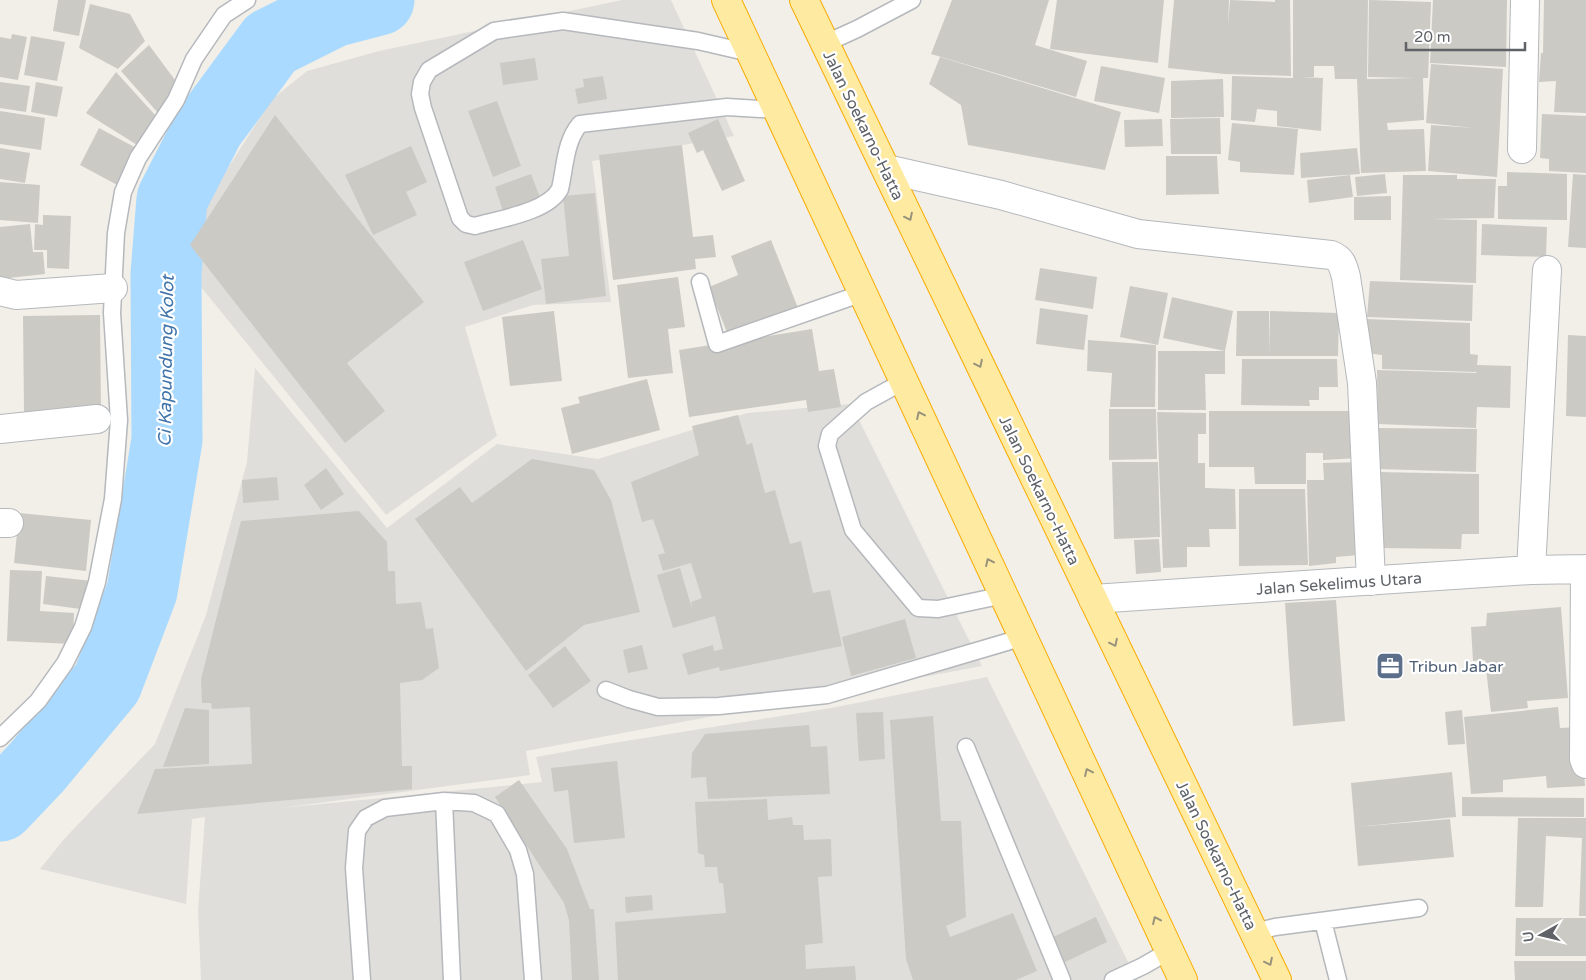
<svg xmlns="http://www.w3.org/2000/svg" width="1586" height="980" font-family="'Varela Round',sans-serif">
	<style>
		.industrial { fill: #e0deda }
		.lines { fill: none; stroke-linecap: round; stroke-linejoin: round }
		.river { stroke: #aadaff; stroke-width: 71 }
		.building { fill: #cccac5 }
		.service-casing { stroke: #b5b8bc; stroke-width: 19 }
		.minor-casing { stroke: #b5b8bc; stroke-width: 30 }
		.trunk-casing { stroke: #f9ab00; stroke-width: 30 }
		.service { stroke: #fff; stroke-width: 16 }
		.minor { stroke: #fff; stroke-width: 28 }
		.trunk { stroke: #feeaa1; stroke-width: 28 }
		.oneway { stroke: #97927c }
		.labels { text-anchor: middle; stroke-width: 4.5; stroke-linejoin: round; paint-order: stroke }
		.street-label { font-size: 16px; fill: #5f6368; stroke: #fff }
		.service-label { font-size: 16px; fill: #4e5e75; stroke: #fff; text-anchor: start }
		.water-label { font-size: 18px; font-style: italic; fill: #4174aa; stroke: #fff }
	</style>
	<rect width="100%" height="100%" fill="#f1efe8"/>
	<path class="industrial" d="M622,0H671L734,136L592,161L611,302L533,305L465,327L497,436L386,515L201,287L190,257L197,217L271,100L307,71L379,51Z
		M255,368L387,528L497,444L598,459L747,413L851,404L982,666L526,751L530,775L281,808L542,782L536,757L607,744L831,708L987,677L1137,980H201L198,910L205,817L192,819L186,904L40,869L65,838L155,744L206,615L247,462Z"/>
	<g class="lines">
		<path class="river" d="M0,806L37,767L107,683L142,591L167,440L166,274L172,199L209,127L271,43L333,12L379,0"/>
	</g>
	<path class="building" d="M58,0H86L79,36L53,31Z
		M952,0H1049L1035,45L1087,61L1076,97L931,54Z
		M1057,0H1164L1158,63L1050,49Z
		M1174,0H1229L1228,28L1230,0L1275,2V0H1290L1291,76L1225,74L1168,68Z
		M1293,0H1368L1367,79L1415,78L1368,77L1369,0L1431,2L1428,78H1423L1424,120L1387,123L1388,130L1424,129L1426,171L1361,173L1357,79H1335L1334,66H1314V77H1300L1323,78L1321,131L1277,126V111L1257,109L1255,122L1231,120L1232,76L1293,78Z
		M1433,0H1507L1506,67L1430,63Z
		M1544,0H1586V113L1554,112L1556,81L1539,82L1541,53H1543Z
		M90,4L130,14L145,41L118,69L79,48Z
		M12,34L27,37L18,80L0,77V37L11,39Z
		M31,36L65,42L57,81L24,75Z
		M149,45L175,80L170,101L158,113L121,71Z
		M940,57L1121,112L1105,170L968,145L961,105L929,84Z
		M535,58L538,80L503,85L500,63Z
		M1431,64L1503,69L1497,177L1428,171L1431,125L1474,128L1426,123Z
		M1101,66L1165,78L1159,113L1094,101Z
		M116,72L156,116L142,148L86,113Z
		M603,76L607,99L578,104L575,89L584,87L583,79Z
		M1223,79L1224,117L1171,118V81Z
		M0,82L30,86L26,112L0,108Z
		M36,82L63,87L57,117L31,112Z
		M497,101L521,166L493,177L468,111Z
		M0,111L45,118L41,150L0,144Z
		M1542,114L1586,116V173L1549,171V159L1540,158Z
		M275,115L424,302L347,363L385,411L345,443L190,245Z
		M1220,118L1221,154H1171L1170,119Z
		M718,119L745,181L722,191L703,150L697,153L688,133Z
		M1162,119L1163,146L1125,147L1124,120Z
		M1232,123L1298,129L1294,175L1240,172V162L1228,160Z
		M99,128L140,150L121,187L80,165Z
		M682,145L693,237L713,235L716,257L695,259L696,269L613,280L599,155Z
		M411,146L427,182L406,192L417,215L373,235L345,175Z
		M0,148L30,153L25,183L0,179Z
		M1357,148L1360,174L1301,178L1300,153Z
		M1166,156H1217L1219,194L1166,195Z
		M1507,172L1567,174V220L1498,219V186H1507Z
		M531,174L541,200L504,214L495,187Z
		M1385,174L1387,193L1357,196L1355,177Z
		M1573,174L1586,175V248L1568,247Z
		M1350,175L1353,197L1309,203L1307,180Z
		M1403,175H1457V179H1496L1494,218L1431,219L1477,220L1476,283L1400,280Z
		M0,182L40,185L38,223L0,220Z
		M595,193L606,296L546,304L541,259L569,256L563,196Z
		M1391,196V220H1354V197Z
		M43,215L71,216L69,269L47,268V250H34L35,224L43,225Z
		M30,224L33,252H43L45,274L0,279V227Z
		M1482,224L1547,227L1546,257L1481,255Z
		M523,240L542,289L483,311L464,262Z
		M771,240L800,313L730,340L709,287L738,275L731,256Z
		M1040,268L1097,277L1093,309L1035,300Z
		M678,277L685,327L668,329L673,373L628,378L617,285Z
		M1370,281L1473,285L1472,321L1367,317Z
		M1130,286L1168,293L1158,345L1120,337Z
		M1172,297L1233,311L1225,351L1163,338Z
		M1040,308L1088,315L1084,350L1036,344Z
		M554,311L562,381L510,386L502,317Z
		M1237,311H1269V354L1270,311L1339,313L1338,356H1236Z
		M100,315L101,412L24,413L23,316Z
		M1367,319L1470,323V354L1478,355L1477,365L1511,366L1510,408L1477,407L1476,428L1378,424L1377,370L1477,373L1476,372L1382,369V355L1365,353Z
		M812,329L819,371L834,369L841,407L808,412L806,400L689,417L679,350Z
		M1568,335L1586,336V417L1566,416Z
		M1088,340L1156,345L1155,407H1110L1112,373L1087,371Z
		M1158,351H1225V374H1205L1206,410H1158Z
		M1242,359H1337L1338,387H1319V400H1309L1310,406L1241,405Z
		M647,379L660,430L572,454L561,408L580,403L578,397Z
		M1109,409H1156L1157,459L1109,460Z
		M1209,411H1357L1359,458L1323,460V453H1306V484H1255L1254,467H1209Z
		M1157,412L1206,413V434H1198V463H1205V488L1235,489L1236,529H1209L1210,547H1187V567L1163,568Z
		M738,415L747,445L752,443L765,493L775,490L790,544L801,541L813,593L830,590L842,646L720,671L719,667L688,675L682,654L713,645L714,651L723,649L715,616L673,628L657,575L680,568L692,609L691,602L702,598L691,563L663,571L658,555L665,553L653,519L642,522L631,482L699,455L692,426Z
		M1377,428L1477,429L1476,472L1378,469Z
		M532,459L594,470L611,500L640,612L584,625L526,671L415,519L460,487L472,503Z
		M1112,462H1158L1160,537L1114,539Z
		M1361,462L1359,555L1336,557V563L1309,566L1307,480H1324L1323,463Z
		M326,468L344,494L321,510L304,485Z
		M1377,472L1479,474V534H1462L1461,549L1379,548Z
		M277,477L279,500L243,503L242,480Z
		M1239,489H1305L1308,565L1239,566Z
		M359,511L387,542L388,571H395L396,604L421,602L426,629L433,628L439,668L422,680L400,683L402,766H412V789L137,814L155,769L252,764L250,707L212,709L211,703H202L201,679L241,521Z
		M19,513L91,520L86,571L14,563Z
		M1159,539L1161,572L1136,574L1134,540Z
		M10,570L42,571L40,611L74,613L73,644L7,641Z
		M46,576L92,581L88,610L43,604Z
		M1336,600L1345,721L1293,726L1285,603Z
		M1561,607L1568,698L1527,701L1528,708L1491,712L1485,660L1473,661L1471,627L1486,626L1487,613Z
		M905,619L916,658L851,676L842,637Z
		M642,645L648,669L628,673L623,650Z
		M565,646L591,681L553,708L528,675Z
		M1558,707L1560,728L1580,727L1585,786L1547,788L1546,776L1503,780V792L1471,794L1464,717Z
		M185,708L209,710V764L163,767Z
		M1462,710L1465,744L1448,745L1445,712Z
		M883,712L885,759L859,761L856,713Z
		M933,716L941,821H961L966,917L946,926L950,937L1013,913L1037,971L1016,980H913L906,959L890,720Z
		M809,725L811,747L827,746L830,794L708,799L706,777L691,778L692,753L705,734Z
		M617,761L625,838L574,843L568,790L554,792L551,768Z
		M1452,772L1456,817L1356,827L1450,819L1454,857L1358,866L1351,783Z
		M519,780L567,849L590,909H594L599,980H572L569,920L564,903L495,797Z
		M1462,797L1584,798V817L1462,816Z
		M767,799L768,820L792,817L793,825H803L804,840L831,839L832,876L818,877L823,943L805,945L806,969L855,966L856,980H618L615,922L726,913L723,883H719L717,867H705L704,855L698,853L695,802Z
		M1518,818H1586V916H1579L1582,838L1546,836L1543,907H1515Z
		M652,895L653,910L626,913L625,897Z
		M1096,917L1107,942L1063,963L1053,937Z
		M1516,918H1586V956H1515Z
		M1514,961H1586V980H1515Z"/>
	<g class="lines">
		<defs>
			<path id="service" d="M824,44L857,29L912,0
				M750,53L698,41L563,21L494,31L429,70L422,82L420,94L423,108L460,218L466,224L475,226C499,219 548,212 560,189C565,168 565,141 580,124L727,107L777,110
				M700,282L717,344L863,293
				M904,381L866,402L830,434L827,446L853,530L918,608L938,609L1004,595
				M606,690L629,699L658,707L719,706L827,695L1024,637
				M0,738L38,701L65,663L83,627L97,582L113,499L119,420L112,313L116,233L123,192L138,158L176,100L194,59L224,15L247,0
				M966,747L1062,980
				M444,801L452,980
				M1323,921L1338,980
				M1254,932L1275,927L1419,908
				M362,980L354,868L357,831L366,818L385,808L444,801L474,803L497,814L518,850L525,874L533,980
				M1113,980L1143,966L1171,950"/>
			<path id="minor" d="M1522,149L1525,0
				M886,169L1001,195L1138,234L1331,255C1342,259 1343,266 1346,277L1362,383L1371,581
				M0,291L16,295L113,288
				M0,429L97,419
				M0,523H9
				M1585,569L1584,759L1586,764
				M1531,570L1547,270
				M1093,599L1531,570L1586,569"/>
			<path id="trunk" d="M726,0L1183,980
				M804,0L1277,980"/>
		</defs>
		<use href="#service" class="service-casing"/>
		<use href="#minor" class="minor-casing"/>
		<use href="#trunk" class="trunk-casing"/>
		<use href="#service" class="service"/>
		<use href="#minor" class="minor"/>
		<use href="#trunk" class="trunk"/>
	</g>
	<defs><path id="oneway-chevron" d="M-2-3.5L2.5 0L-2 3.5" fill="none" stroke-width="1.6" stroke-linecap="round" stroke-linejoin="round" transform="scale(1.25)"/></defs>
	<g class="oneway">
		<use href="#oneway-chevron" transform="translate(909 217) rotate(64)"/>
		<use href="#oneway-chevron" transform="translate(979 364) rotate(64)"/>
		<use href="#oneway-chevron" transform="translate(920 415) rotate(-115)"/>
		<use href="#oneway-chevron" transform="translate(989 562) rotate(-115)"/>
		<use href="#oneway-chevron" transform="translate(1114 643) rotate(64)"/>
		<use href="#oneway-chevron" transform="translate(1088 772) rotate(-115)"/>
		<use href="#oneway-chevron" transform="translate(1156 920) rotate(-115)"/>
		<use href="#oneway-chevron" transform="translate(1269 962) rotate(64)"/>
	</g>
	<defs>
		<symbol id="office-square" viewBox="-11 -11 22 22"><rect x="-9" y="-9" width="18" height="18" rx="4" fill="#5c6f8a" stroke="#fff"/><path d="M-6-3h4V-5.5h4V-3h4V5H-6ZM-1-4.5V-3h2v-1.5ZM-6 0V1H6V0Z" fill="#fff"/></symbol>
	</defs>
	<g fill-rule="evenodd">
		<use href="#office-square" x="1374" y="650" width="32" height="32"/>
	</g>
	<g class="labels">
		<g class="street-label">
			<text transform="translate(864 125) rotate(64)" y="6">Jalan Soekarno-Hatta</text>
			<text transform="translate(1040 490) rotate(64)" y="6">Jalan Soekarno-Hatta</text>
			<text transform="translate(1339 583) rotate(-4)" y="6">Jalan Sekelimus Utara</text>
			<text transform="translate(1217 855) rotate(64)" y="6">Jalan Soekarno-Hatta</text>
		</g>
		<g class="service-label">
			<text x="1409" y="672">Tribun Jabar</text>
		</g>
		<g class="water-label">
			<text transform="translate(166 361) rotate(-89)" y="6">Ci Kapundung Kolot</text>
		</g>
	</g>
	<g transform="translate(1541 935) rotate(262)" stroke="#ffffff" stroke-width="4" paint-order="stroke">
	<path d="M0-4L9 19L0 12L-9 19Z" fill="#5f6368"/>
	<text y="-8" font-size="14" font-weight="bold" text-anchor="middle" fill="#5f6368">U</text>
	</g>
	<path d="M1406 42v8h119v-8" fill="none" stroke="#5f6368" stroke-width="2.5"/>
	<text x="1414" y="42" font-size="15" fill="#5f6368" stroke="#ffffff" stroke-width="4" paint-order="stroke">20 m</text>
</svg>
